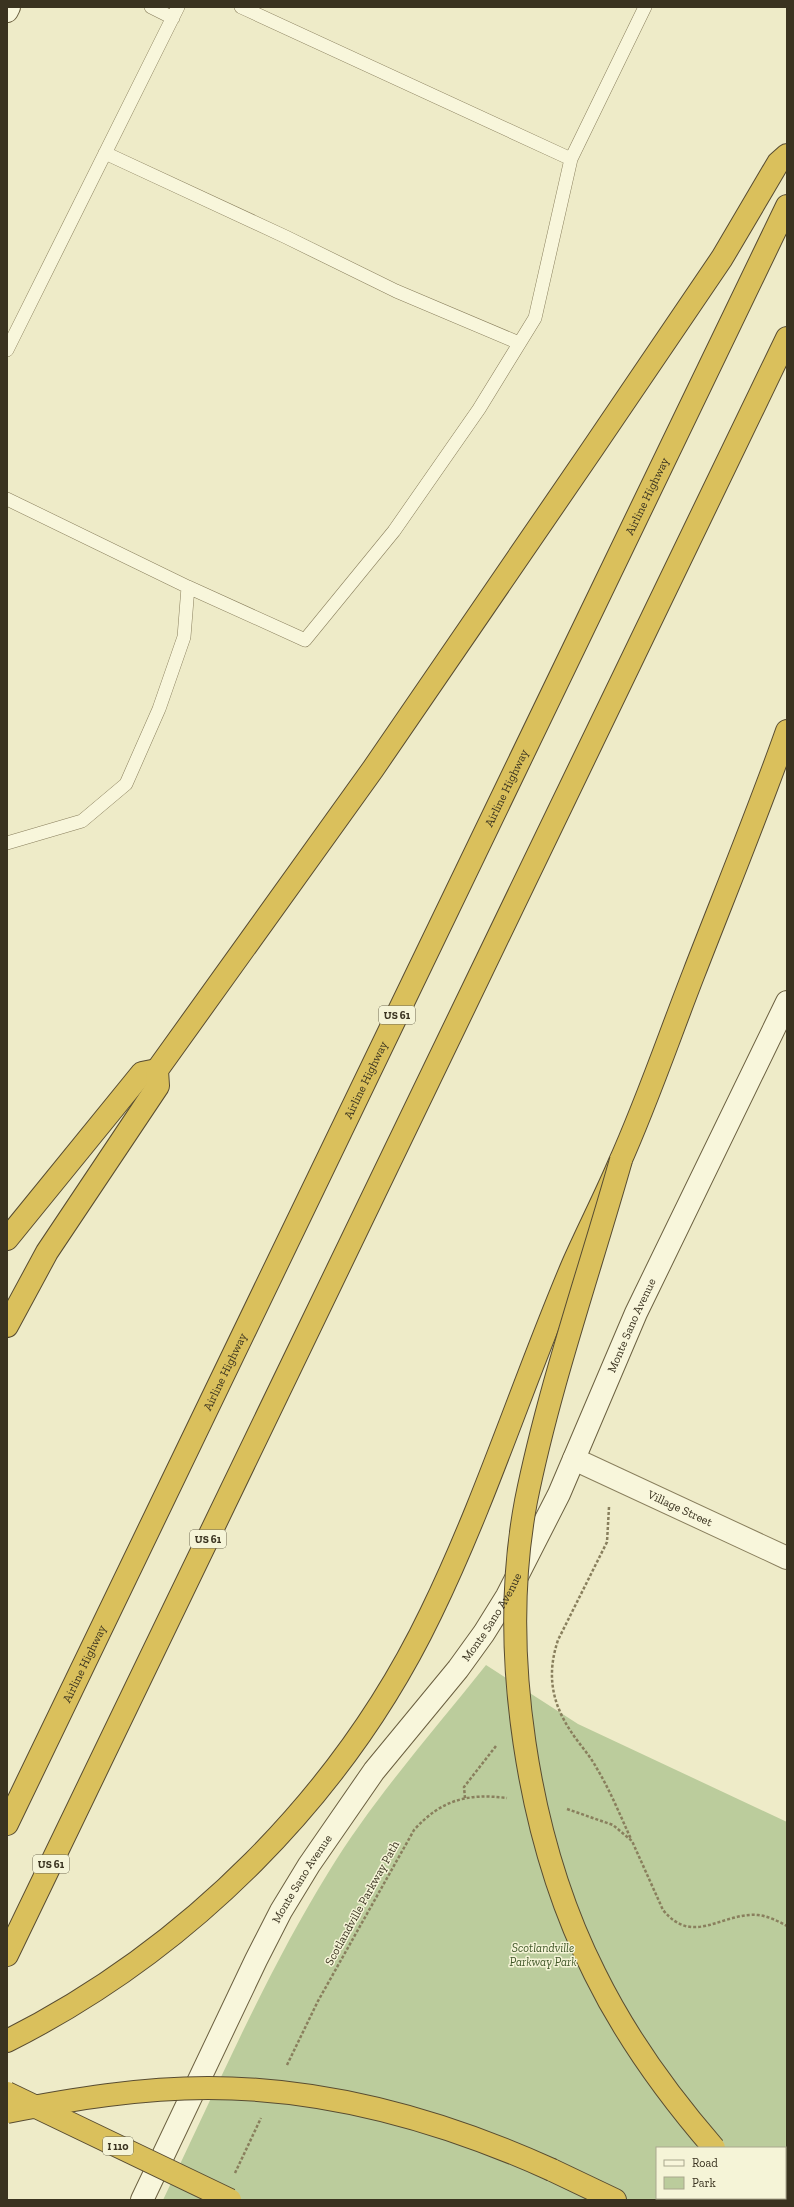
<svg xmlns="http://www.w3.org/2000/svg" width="794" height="2207" font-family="'Zilla Slab',serif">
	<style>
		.green { fill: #bbcc9c; fill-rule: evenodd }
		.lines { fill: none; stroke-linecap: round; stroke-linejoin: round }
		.lane-casing { stroke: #897f5d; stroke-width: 14 }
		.street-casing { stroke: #897f5d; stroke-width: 24 }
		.secondary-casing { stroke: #6b6040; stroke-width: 24 }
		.highway-casing { stroke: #584c31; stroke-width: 24 }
		.path { stroke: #897f5d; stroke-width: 2.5; stroke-dasharray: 3 2; stroke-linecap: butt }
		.lane { stroke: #f8f6db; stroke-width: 13 }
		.street { stroke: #f8f6db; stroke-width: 22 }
		.secondary { stroke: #f8f6db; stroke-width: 22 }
		.highway { stroke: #dac05c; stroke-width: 22 }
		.highway-bridge-casing { stroke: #584c31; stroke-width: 24; stroke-linecap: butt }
		.highway-bridge { stroke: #dac05c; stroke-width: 22 }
		.labels { text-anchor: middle; stroke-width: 3; stroke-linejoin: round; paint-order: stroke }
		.shield { fill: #f5f4d7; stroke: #726d57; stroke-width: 1 }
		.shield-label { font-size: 11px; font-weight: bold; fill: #3a3320 }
		.street-label { font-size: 12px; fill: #3a3320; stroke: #f5f4d7 }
		.park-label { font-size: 12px; font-style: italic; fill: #3f5627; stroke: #f5f4d7 }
	</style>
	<rect width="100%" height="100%" fill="#eeebc8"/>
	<path class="green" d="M486,1665L578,1724L787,1822V2200H163C216,2090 264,1977 328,1873C373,1799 432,1733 486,1665ZM657,2148H785V2198H657Z"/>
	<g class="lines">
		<defs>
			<path id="lane" d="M151,7L173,18
				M241,7L571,159L645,7
				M105,153L286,237L396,291L519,343
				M7,350L178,7
				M7,499L188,587L305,640L394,531L479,409L535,318L571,159
				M7,843L82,821L126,784L159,709L184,637L188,587"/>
			<g id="street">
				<path id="s1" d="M574,1459L787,1558"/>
			</g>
			<g id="secondary">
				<path d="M7,11L9,7"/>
				<path id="s2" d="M142,2200L256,1960L281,1911L309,1865L374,1771L458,1669L484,1633L507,1596L559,1494L636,1313L787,1002"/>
			</g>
			<g id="highway">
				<path d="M7,1239L142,1073L157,1070"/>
				<path d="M7,1326L47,1252L158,1086L157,1070L373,769L591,451L722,258L778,163L787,155"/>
				<path id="s3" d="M7,1824L787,206"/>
				<path d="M7,1955L787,338"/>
				<path d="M7,2041C188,1950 343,1796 431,1613C486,1500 524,1379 573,1264C588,1230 605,1197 619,1164C647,1102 669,1037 694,973C725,893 758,813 787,731"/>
				<path d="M552,2170L615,2200"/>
				<path d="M764,2198L766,2200"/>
			</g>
		</defs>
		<use href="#lane" class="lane-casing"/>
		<use href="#street" class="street-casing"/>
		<use href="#secondary" class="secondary-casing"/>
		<use href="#highway" class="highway-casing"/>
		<path class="path" d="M609,1507L607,1542L558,1640C547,1673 551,1701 570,1730C578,1743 589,1754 596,1767C610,1790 620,1815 631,1839
			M465,1798L464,1787L496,1746
			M567,1809L613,1825L632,1841L663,1910C693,1947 722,1912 758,1915C768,1916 778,1921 787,1926
			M287,2065L318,2001L414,1830C441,1800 467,1793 507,1798
			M235,2173L261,2118"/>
		<use href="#lane" class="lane"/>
		<use href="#street" class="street"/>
		<use href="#secondary" class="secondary"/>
		<use href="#highway" class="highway"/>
		<defs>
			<path id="highway-bridge" d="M621,1160C589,1273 549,1387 526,1501C498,1650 527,1839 595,1974C626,2037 668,2095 714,2148
				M7,2093L230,2200
				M7,2112C73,2099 141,2088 208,2088C328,2088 444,2121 552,2170"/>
		</defs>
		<use href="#highway-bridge" class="highway-bridge-casing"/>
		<use href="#highway-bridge" class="highway-bridge"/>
	</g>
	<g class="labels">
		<g class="shield">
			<rect x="379" y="1006" width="36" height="18" rx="3"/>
			<rect x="190" y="1530" width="36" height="18" rx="3"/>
			<rect x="33" y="1855" width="36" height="18" rx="3"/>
			<rect x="103" y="2137" width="30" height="18" rx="3"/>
		</g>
		<g class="shield-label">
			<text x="397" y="1019">US 61</text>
			<text x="208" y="1543">US 61</text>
			<text x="51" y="1868">US 61</text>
			<text x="118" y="2150">I 110</text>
		</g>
		<g class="street-label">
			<text dy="4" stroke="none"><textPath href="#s3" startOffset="1474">Airline Highway</textPath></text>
			<text dy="4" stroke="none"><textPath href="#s3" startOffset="1150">Airline Highway</textPath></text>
			<text dy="4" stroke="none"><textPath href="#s3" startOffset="826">Airline Highway</textPath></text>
			<text dy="4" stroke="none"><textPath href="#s2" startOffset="1007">Monte Sano Avenue</textPath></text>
			<text dy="4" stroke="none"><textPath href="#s3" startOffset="502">Airline Highway</textPath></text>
			<text dy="4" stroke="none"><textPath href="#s1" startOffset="117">Village Street</textPath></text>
			<text dy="4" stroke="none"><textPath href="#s2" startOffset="683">Monte Sano Avenue</textPath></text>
			<text dy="4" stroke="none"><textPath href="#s3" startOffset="178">Airline Highway</textPath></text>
			<text dy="4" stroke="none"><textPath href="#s2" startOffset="359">Monte Sano Avenue</textPath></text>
			<text transform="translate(362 1903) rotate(-61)" y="4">Scotlandville Parkway Path</text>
		</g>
		<g class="park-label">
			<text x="543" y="1952">Scotlandville<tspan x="543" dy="14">Parkway Park</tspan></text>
		</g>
	</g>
	<rect width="794" height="2207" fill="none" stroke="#3a3320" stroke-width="16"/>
	<rect x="656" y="2147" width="130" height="52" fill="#f5f4d7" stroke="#aaa78e"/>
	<rect x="664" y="2160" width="20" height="6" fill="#f8f6db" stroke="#aaa78e"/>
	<text x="692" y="2167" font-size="12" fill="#3a3320">Road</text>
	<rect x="664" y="2177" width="20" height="12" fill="#bbcc9c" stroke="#aaa78e"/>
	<text x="692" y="2187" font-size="12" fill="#3a3320">Park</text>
</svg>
